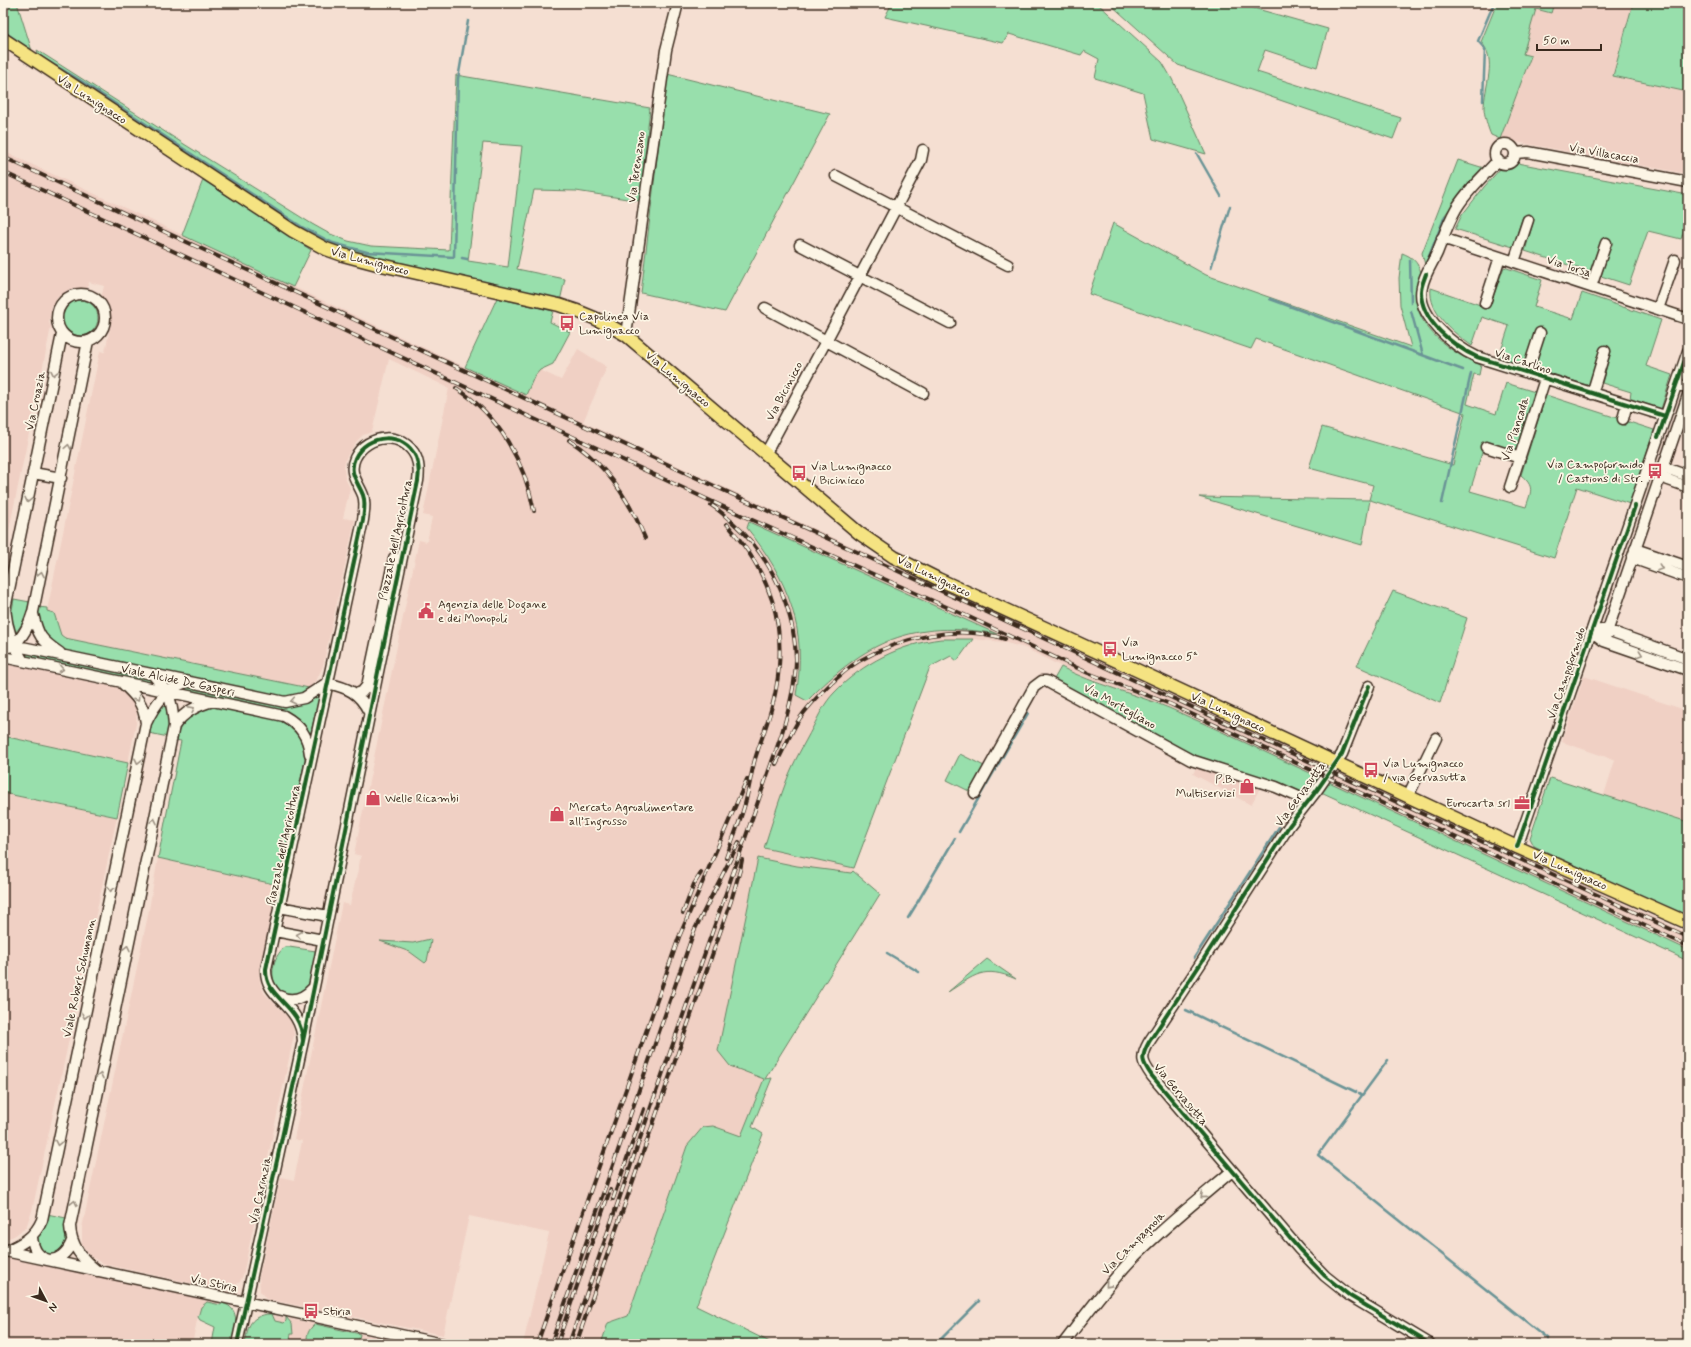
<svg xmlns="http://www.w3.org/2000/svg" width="1691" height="1347" font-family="Mynerve,sans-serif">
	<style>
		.built { fill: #f0d0c4 }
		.green { fill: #98dfac; stroke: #6a8465; fill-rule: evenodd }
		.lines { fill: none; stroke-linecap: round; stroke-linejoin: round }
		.stream { stroke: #6b9496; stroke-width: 2.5 }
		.minor-casing { stroke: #3b2a1e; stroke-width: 13 }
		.major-casing { stroke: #3b2a1e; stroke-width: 15 }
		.minor { stroke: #fcf5e5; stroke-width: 10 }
		.major { stroke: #f5e382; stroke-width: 12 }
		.rail-casing { stroke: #3b2a1e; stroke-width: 4 }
		.rail { stroke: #fcf5e5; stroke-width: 2.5; stroke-dasharray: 8; stroke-linecap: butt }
		.cycleway-casing { stroke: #fcf5e5; stroke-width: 6 }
		.cycleway { stroke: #1b5e20; stroke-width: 4 }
		.oneway { stroke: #9c9082 }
		.labels { text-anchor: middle; stroke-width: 3.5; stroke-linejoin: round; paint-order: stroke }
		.street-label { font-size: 12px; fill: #3b2a1e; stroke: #fcf5e5 }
		.poi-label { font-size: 12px; fill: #3b2a1e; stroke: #fcf5e5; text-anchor: start }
	</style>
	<rect width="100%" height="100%" fill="#f5dfd2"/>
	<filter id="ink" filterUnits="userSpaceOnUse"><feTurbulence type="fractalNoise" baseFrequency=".025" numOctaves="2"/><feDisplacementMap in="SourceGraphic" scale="8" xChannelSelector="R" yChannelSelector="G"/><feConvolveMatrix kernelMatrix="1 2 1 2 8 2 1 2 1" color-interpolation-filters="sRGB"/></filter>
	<g filter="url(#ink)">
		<path class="built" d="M1497,3H1519L1550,13L1554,3H1633L1613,76L1688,92V174L1500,139L1531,56L1481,42Z
			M3,151L465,367L484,327L547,355L540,370L561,380L578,349L607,367L583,422L1688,933V950L1168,707L1124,693L1074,673L1025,648L1003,642L973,639L957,661L951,656L930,667L853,871L880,894L764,1079L741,1136L713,1126L687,1146L628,1316L608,1323L601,1344H523L549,1233L469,1216L443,1335L266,1299L260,1291L259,1277L281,1177L294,1180L302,1141L294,1139L342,903L350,905L361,856L354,854L419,540L427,542L432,517L423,515L449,388L389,359L372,432L363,435L356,442L346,458L344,468L345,478L350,488L343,518L355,520L323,666L317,679L309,688L65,638L61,635L47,611L100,351L105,352L110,328V311L107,304L101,298L104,286L89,282L87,290L78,289L66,291L58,297L52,306L49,322L51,327L3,559Z
			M5,664L109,686L118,688L124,692L134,703L137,711L136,724L128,763L3,736V673Z
			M1584,676L1688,711V822L1604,795L1615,760L1562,742Z
			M1197,766L1261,786L1251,805L1193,774Z
			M3,793L117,817L32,1211L26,1227L14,1236L3,1240Z
			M158,858L278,885L259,973L261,985L264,993L289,1018L293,1026L294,1035L243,1275L240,1282L230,1289L223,1290L103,1264L90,1256L82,1244V1228L148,915Z
			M3,1257L222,1303L221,1305L212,1303L199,1311L192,1344H3Z
			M267,1314L330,1327L338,1344H245L250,1323L257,1317Z
			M360,1334L408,1344H358Z"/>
		<path class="green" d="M3,3H17L32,51L3,31Z
			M892,3H1097L1162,62L1172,79L1206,154L1153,139L1143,93L1095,78L1099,59L1084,51L1081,55L1009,34L1003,43L885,17Z
			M1109,3H1236L1328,29L1317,67L1265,50L1257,72L1401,118L1393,139L1178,65Z
			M1497,3H1554L1551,13L1536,9L1523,54L1531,56L1500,139L1491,135C1488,129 1484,114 1484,108C1484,87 1498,60 1481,42Z
			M1633,3H1688V92L1613,76Z
			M37,50L184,144L312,224L328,233L348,241L371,246L449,250L456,75L650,108L640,201L576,191L534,190L517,269L565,279L560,301L346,251L317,240L39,57ZM483,143L522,146L508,267L468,261Z
			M667,74L830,114L725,312L641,293Z
			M1458,160L1484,168L1461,193L1445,215L1425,265L1422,253Z
			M1517,163L1688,195V217L1681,239L1648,231L1629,285L1601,276L1611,244L1601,241L1590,272L1525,251L1534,219L1523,216L1513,247L1455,229L1462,215L1484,187L1501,168L1511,167Z
			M203,180L311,250L293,287L182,235Z
			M1113,223L1206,275L1411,347L1400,305L1399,278L1402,253C1413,257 1417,262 1421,272C1416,285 1413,299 1419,312C1428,336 1458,357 1481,365L1479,375L1474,374L1467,404L1496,414L1506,383L1535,392L1515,452L1485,443L1470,491L1526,507C1531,491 1535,487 1521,475L1546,395L1654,430L1630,504L1577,487L1554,558L1370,500L1362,545L1199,497L1369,500L1373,485L1309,468L1322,427L1453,465L1465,413L1256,339L1251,349L1089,294Z
			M1504,267L1542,280L1534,307L1573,319L1582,293L1661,320L1646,366L1672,375L1661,409L1630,399L1631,392L1602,383L1611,351L1601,348L1589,386L1535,368L1545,333L1536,330L1524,366L1499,357L1509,326L1482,317L1472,346C1454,333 1428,313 1431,288L1489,308Z
			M497,298L553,311L550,322L570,332L553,364L540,370L534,377L526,395L465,367Z
			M62 318a18 18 0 1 1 36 0a18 18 0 1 1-36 0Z
			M749,522L997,634C912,619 866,641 807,701L796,695C808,629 788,579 747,528Z
			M1393,591L1467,618L1440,703L1357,666Z
			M14,599L30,602L22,624L16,632H14L11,616Z
			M38,607L47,608V611L54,613L61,635L65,638L309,688C300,694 291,697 280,697L68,652C49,644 37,628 38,607Z
			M941,639H973L957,661L951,656L930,667L854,868L764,848C771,826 778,803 786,782C793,763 804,744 813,727C819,715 825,702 834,693C862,663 901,644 941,639Z
			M22,652L150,678L157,685L26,657Z
			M1061,667C1095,685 1133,693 1169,708C1220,730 1270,755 1321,778L1310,791L1302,794L1201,760L1053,681Z
			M188,686L285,706L320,694L310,736L302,724L179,689Z
			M161,706H164C171,712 168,728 168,737L149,733L151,722Z
			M213,706L282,721C298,731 303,741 305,760L278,885L158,858L181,741L175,740C181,721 194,711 213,706Z
			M3,736L128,763L117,817L3,793Z
			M960,754L986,767L973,793L947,780Z
			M1550,778L1688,822V909L1685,916L1534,846L1530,838Z
			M1329,782L1688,950V961L1321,792Z
			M758,858L797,866L851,873L853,871L880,894L765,1079L772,1078L752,1127L763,1134L696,1306L774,1344H601L608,1323L628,1316L687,1146L703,1127L713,1126L741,1136L764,1079L730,1066L718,1051Z
			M430,939L431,941L427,961L425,963L410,952L380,941L413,943Z
			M285,947H289L316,951L309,984L304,991L291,996L278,990C269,977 272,957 285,947Z
			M987,959L1016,979C983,965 975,975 948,992Z
			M47,1214L66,1218C64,1227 68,1243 65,1247C63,1250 58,1253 55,1256C27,1251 40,1231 47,1214Z
			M207,1302L221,1305L222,1303C242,1308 235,1329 232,1344H212L215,1327L200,1320L198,1317L201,1307Z
			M267,1314H272L275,1321L284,1323L286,1321V1317L292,1324L293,1334H291L289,1344H245C248,1328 248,1318 267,1314Z
			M315,1324L360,1334L358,1344H308C305,1336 309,1329 315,1324Z"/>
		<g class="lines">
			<path class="stream" d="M3,31L30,50
				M39,56L78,79L302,227L333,243L367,252L454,257L458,79L468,21
				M1483,101L1485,49L1478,41L1494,3
				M1197,154L1221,196
				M462,258L467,259
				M1428,259L1445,216
				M1410,260L1411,303
				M1211,268L1230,206
				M1270,299L1463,370
				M1411,311L1423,355
				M1442,503L1471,373
				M959,832L1028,713L1026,710
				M932,877L955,838
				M917,903L931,879
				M908,918L916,905
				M887,953L919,972
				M1194,958L1279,827
				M1186,1010L1356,1092
				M1388,1060L1318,1155L1548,1339
				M1359,1093L1362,1095
				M1554,1343L1555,1344
				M936,1344L979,1301"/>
			<defs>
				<path id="minor" d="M1495 154a10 10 0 1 1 20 0a10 10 0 1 1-20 0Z
					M1515,153L1528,152L1688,182
					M1498,160C1484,176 1467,190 1456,209C1448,223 1443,238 1437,253C1432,264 1424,275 1422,287C1415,315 1455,347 1477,357L1665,416
					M836,176L1008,265
					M1442,238L1688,319
					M800,245L950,323
					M1514,262L1528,220
					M1591,287L1606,243
					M57 318a24 24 0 1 1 48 0a24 24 0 1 1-48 0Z
					M1485,303L1500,257
					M765,308L923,393
					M1658,309L1675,260
					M626,335L666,50L678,3
					M1527,373L1540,333
					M1676,386H1688
					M1592,394L1605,351
					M1623,419L1627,404
					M1486,447L1520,458
					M766,453L826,341L921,160L923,150
					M1663,467L1688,476
					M33,473L61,478
					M1660,477L1688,487
					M1510,487L1545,379
					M1635,549L1688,567
					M1632,558L1688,578
					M33,614C38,636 41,640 60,653
					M1601,630H1607L1688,659
					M1591,631L1604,641L1688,670
					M1604,641L1688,395
					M3,643L285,702L304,698L327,683
					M9,647C22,641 29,625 33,612L88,341
					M3,657L284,716C300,725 308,736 310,754
					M23,661C12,645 7,628 5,609L62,334
					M121,682C136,696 143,702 146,723
					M327,683C348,688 359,692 369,712
					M1369,686L1342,754L1317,790L1289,826L1203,960L1149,1042C1140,1058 1142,1062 1152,1076L1299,1249L1325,1276L1350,1296L1430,1344
					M355,694L362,692L367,686L394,558
					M174,726C184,712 196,706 213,701
					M975,793L1034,687L1042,681H1046L1191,760L1276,787L1308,801
					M1408,796L1436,738
					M1517,847L1688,351
					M279,907L328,916
					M275,931L323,940
					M279,996C292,1003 304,998 313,988
					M32,1237C34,1265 62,1268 72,1241
					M5,1251L443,1344
					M6,1251C22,1244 35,1237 42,1220L146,723C155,704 165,690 186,682
					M97,1271C82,1259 71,1246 70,1226L174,726C172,701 171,695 154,676
					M237,1344L303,1041L379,667L418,481C419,474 419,464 416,457C404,431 367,433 355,458C348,473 358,482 363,495C366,503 364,511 363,520L266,969C265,1000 301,1003 303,1041
					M1063,1344C1086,1314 1108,1284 1134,1257C1165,1226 1199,1199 1232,1171"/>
				<path id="major" d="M3,39L293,231L326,249L343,255L377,264L559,305C583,312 605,322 626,335L859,533L894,557L938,579L1128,666L1517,847L1688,923"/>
			</defs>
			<use href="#minor" class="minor-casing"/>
			<use href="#major" class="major-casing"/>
			<use href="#minor" class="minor"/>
			<use href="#major" class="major"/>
			<defs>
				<path id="rail" d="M3,157C564,417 1127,676 1688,937
					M3,172L741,515L969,617L1088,673L1170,704L1688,946
					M456,388C499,415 525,463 534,511
					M569,440C605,463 629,499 645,538
					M776,764C784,749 791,732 800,718C811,702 842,671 859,661C901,637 958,624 1005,639
					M726,858C732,840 740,822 745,804C749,789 751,774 755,759C762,736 772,713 776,689C788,623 770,574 727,524
					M683,913L694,884L701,873
					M613,1199L644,1109
					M537,1344L679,937L747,779
					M551,1344L694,931L739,842
					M557,1344L610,1190
					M569,1344L654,1098L781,736C788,713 796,683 796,659C794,605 770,555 730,520C724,515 718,509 711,505
					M576,1344L731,901L740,870L742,860"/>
			</defs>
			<use href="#rail" class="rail-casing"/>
			<use href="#rail" class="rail"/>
			<defs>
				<path id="cycleway" d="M1426,274C1424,280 1421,286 1421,292C1421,321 1453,346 1477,357L1665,416
					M1658,437L1688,351
					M1369,686L1342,754L1317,790L1289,826L1203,960L1149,1042C1140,1058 1142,1062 1152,1076L1299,1249L1325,1276L1350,1296L1430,1344
					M1517,847L1635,506
					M237,1344L303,1041L379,667L418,481C419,474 419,464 416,457C404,431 367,433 355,458C348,473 358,482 363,495C366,503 364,511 363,520L266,969C265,1000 301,1003 303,1041"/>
			</defs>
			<use href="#cycleway" class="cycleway-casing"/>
			<use href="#cycleway" class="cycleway"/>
		</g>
		<defs><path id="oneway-chevron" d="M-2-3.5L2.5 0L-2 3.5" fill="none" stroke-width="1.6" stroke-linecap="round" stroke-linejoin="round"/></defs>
		<g class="oneway">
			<use href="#oneway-chevron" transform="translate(54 373) rotate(102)"/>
			<use href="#oneway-chevron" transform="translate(68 447) rotate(-79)"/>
			<use href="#oneway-chevron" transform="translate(28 500) rotate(102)"/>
			<use href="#oneway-chevron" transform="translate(1660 568) rotate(19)"/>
			<use href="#oneway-chevron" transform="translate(41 574) rotate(-78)"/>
			<use href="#oneway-chevron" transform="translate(1640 654) rotate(19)"/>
			<use href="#oneway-chevron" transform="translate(61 669) rotate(12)"/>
			<use href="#oneway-chevron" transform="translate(137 699) rotate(55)"/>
			<use href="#oneway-chevron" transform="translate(293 701) rotate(169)"/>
			<use href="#oneway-chevron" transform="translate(192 709) rotate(-28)"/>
			<use href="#oneway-chevron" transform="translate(138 761) rotate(102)"/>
			<use href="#oneway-chevron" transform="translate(154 821) rotate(-78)"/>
			<use href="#oneway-chevron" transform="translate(111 889) rotate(102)"/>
			<use href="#oneway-chevron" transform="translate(299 935) rotate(-170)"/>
			<use href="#oneway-chevron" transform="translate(127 948) rotate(-78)"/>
			<use href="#oneway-chevron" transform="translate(85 1016) rotate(102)"/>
			<use href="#oneway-chevron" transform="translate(100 1076) rotate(-78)"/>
			<use href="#oneway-chevron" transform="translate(58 1143) rotate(102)"/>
			<use href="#oneway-chevron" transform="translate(1203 1196) rotate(140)"/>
			<use href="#oneway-chevron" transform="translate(74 1203) rotate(-78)"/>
			<use href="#oneway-chevron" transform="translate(1108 1285) rotate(132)"/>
		</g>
	</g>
	<defs>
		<symbol id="bus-bare" viewBox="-9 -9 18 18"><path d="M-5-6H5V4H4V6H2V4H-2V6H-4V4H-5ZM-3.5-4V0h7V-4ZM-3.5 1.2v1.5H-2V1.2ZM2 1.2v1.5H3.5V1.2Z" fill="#d1495b" stroke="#fcf5e5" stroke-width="2.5" paint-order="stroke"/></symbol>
		<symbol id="civic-bare" viewBox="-9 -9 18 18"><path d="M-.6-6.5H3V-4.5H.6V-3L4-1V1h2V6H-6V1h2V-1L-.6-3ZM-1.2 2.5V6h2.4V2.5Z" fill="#d1495b" stroke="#fcf5e5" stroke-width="2.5" paint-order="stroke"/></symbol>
		<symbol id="shop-bare" viewBox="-9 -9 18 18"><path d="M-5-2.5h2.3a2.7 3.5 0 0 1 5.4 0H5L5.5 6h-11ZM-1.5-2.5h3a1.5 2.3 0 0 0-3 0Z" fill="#d1495b" stroke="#fcf5e5" stroke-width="2.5" paint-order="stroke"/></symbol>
		<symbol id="office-bare" viewBox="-9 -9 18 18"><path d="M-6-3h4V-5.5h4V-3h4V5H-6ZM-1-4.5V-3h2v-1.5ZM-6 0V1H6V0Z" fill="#d1495b" stroke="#fcf5e5" stroke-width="2.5" paint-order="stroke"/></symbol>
	</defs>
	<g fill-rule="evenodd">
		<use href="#bus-bare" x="556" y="312" width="22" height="22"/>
		<use href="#bus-bare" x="1644" y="460" width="22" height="22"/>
		<use href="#bus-bare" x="788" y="462" width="22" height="22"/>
		<use href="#civic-bare" x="415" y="600" width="22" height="22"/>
		<use href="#bus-bare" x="1099" y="638" width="22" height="22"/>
		<use href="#bus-bare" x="1360" y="759" width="22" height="22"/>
		<use href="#shop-bare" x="1236" y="775" width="22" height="22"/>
		<use href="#shop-bare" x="362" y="787" width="22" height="22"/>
		<use href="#office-bare" x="1511" y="792" width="22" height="22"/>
		<use href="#shop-bare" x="546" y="803" width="22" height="22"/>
		<use href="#bus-bare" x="300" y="1300" width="22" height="22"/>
	</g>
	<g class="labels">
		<g class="street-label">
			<text transform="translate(92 99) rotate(33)" y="4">Via Lumignacco</text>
			<text transform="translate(1604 153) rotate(10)" y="4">Via Villacaccia</text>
			<text transform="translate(636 167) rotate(-82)" y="4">Via Terenzano</text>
			<text transform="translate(370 261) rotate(15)" y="4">Via Lumignacco</text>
			<text transform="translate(1569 266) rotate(18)" y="4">Via Torsa</text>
			<text transform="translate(1523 361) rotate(18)" y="4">Via Carlino</text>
			<text transform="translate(678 379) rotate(40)" y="4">Via Lumignacco</text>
			<text transform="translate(784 391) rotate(-62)" y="4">Via Bicinicco</text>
			<text transform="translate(35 401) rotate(-78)" y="4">Via Croazia</text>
			<text transform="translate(1515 429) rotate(-72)" y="4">Via Piancada</text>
			<text transform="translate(395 540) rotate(-78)" y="4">Piazzale dell'Agricoltura</text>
			<text transform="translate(934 576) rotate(26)" y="4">Via Lumignacco</text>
			<text transform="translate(1566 673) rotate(-71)" y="4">Via Campoformido</text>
			<text transform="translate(178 680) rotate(12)" y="4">Viale Alcide De Gasperi</text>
			<text transform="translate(1120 706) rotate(29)" y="4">Via Mortegliano</text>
			<text transform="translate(1228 712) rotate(25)" y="4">Via Lumignacco</text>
			<text transform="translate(1300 794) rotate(-54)" y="4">Via Gervasutta</text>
			<text transform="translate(283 845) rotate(-78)" y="4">Piazzale dell'Agricoltura</text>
			<text transform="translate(1570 870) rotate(24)" y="4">Via Lumignacco</text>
			<text transform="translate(79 978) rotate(-78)" y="4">Viale Robert Schumann</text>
			<text transform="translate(1181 1094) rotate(50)" y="4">Via Gervasutta</text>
			<text transform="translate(260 1190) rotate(-78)" y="4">Via Carinzia</text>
			<text transform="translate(1133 1243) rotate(-45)" y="4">Via Campagnola</text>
			<text transform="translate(214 1283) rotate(12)" y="4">Via Stiria</text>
		</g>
		<g class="poi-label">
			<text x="579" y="320">Capolinea Via<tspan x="579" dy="14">Lumignacco</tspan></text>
			<text x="1643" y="468" text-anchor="end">Via Campoformido<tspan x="1643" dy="14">/ Castions di Str.</tspan></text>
			<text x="811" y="470">Via Lumignacco<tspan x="811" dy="14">/ Bicinicco</tspan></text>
			<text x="438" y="608">Agenzia delle Dogane<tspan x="438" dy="14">e dei Monopoli</tspan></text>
			<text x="1122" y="646">Via<tspan x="1122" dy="14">Lumignacco 5ª</tspan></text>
			<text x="1383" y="767">Via Lumignacco<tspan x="1383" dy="14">/ via Gervasutta</tspan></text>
			<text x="1235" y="783" text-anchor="end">P.B.<tspan x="1235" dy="14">Multiservizi</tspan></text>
			<text x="385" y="802">Welle Ricambi</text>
			<text x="1510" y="807" text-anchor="end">Eurocarta srl</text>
			<text x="569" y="811">Mercato Agroalimentare<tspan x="569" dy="14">all’Ingrosso</tspan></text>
			<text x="323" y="1315">Stiria</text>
		</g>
	</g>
	<rect width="1691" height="1347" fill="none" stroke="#fcf5e5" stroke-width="16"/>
	<rect x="8" y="8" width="1675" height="1331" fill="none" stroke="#3b2a1e" stroke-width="1.5" filter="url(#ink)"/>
	<g transform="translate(46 1301) rotate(131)" stroke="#fcf5e5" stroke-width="3" paint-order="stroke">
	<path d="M0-3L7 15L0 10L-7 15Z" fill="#3b2a1e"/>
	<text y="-6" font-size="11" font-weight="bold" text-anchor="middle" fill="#3b2a1e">N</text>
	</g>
	<path d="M1537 44v6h64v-6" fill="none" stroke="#3b2a1e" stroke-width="2"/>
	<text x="1543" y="44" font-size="12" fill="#3b2a1e" stroke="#fcf5e5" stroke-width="3" paint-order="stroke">50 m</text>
</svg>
